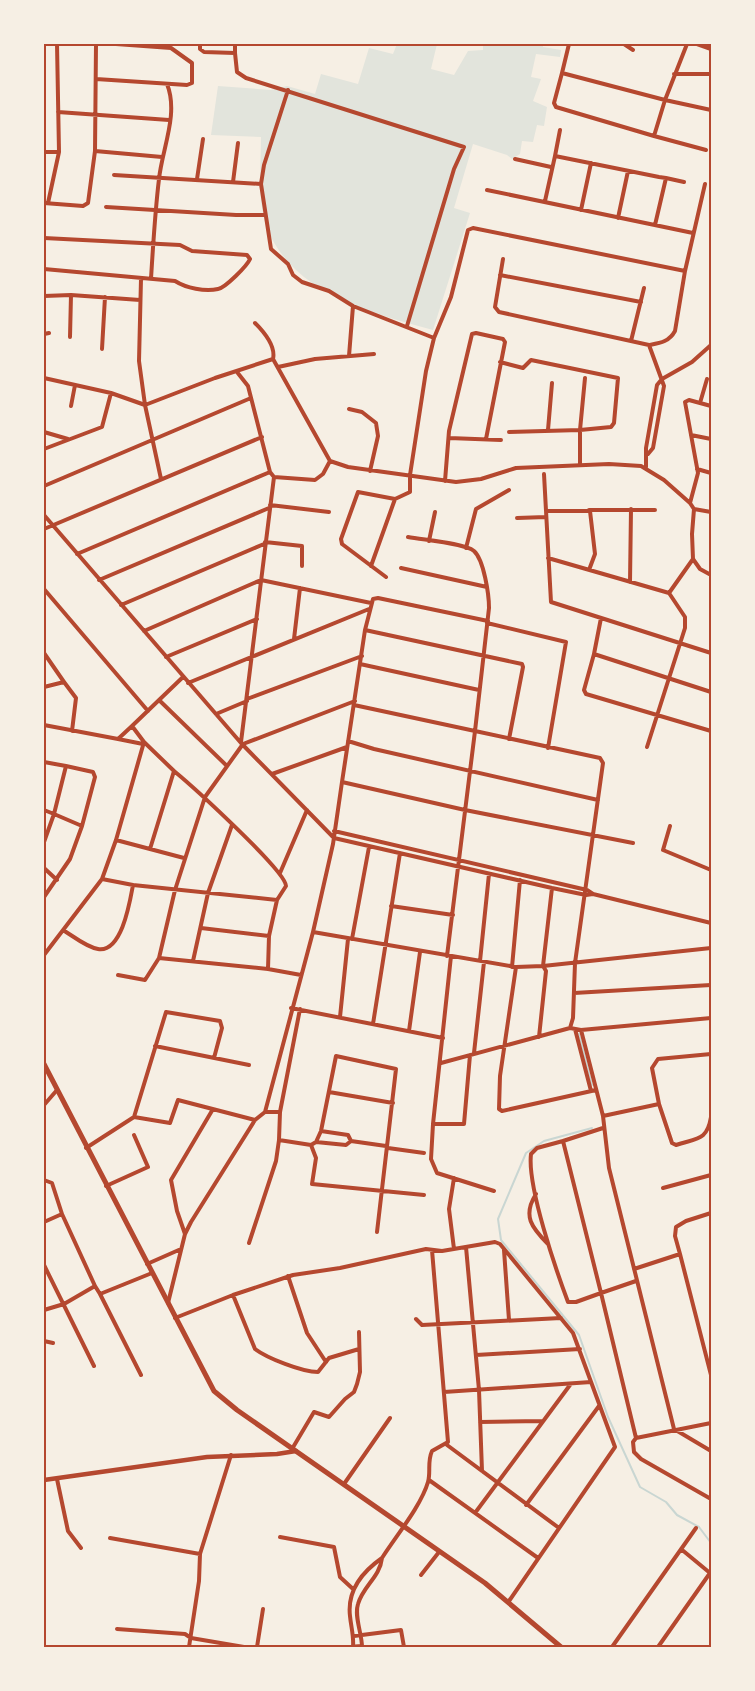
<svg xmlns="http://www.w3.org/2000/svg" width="755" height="1691" font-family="'PT Sans',sans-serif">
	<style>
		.green { fill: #e2e4dc }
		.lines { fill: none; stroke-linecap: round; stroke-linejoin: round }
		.stream { stroke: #c9d6d2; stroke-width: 2 }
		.minor { stroke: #b5482f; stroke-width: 4 }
		.tertiary { stroke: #b5482f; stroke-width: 4.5 }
		.secondary { stroke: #b5482f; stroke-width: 5 }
		.neatline { fill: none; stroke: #b5482f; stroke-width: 2 }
	</style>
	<rect width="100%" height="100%" fill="#f6efe4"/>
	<path class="green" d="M397,44H437L431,69L454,75L468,51L483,50V44H543V47L561,50L560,57L536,54L531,77L541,79L533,101L547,107L544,126L537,125L533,142L522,141L520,154L512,159L507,155L473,144L454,208L470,213L433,330C372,313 293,294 267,228C257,201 261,166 261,137L211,135L218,86L271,90L287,86L315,94L321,74L358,84L369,48L393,54Z"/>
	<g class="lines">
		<path class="stream" d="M579,1034L592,1085
			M592,1128L544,1141L526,1153L498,1219L501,1240L579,1335L608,1417L640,1487L666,1502L677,1515L699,1527L711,1543"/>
		<path class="minor" d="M200,44V49L204,52L235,53L237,72L246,78L464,147L454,169L407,326
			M569,44L562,73L665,100L654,136L706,150
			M624,44L633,50
			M687,44L665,100L711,110
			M697,44L711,49
			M235,53V44
			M562,73L554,103L556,107L654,136
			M674,74H711
			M96,79L187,85L192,83V63L171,48L116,44
			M288,90L264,165L261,184L271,249L288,264L293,275L302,282L329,291L353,306L434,338
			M58,112L169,120
			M95,151L162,157
			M44,152H59L57,44
			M555,156L560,130
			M515,159L551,167
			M114,175L261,184
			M666,178L684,182
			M197,179L203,139
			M233,182L238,143
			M487,190L693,233
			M545,201L555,156L659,177L666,178L655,225
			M44,203L83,206L88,203L95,151L96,44
			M48,203L59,152
			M106,207L236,215H264
			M581,210L591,163
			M618,218L628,171
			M44,238L180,245L192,251L247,255L250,259C247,266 225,288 218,289C205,292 186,288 175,281L44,269
			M503,259L495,307L499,312L649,345L664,386L653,448L648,454
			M500,275L641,302
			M141,279L139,361L145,405L161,479
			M151,279C153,246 155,212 159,179C162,149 179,114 167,84
			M44,296L71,295L140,300
			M255,323C263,331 276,346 273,359L330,461L348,467L456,482L481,479L516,468L609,464L641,466L664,480L690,503L694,509L692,534L693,559L700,569L711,575
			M44,334L49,333
			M70,337L71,295
			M631,341L644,288
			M649,345C660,343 669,342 675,331L685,271L705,184
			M102,349L105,297
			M349,356L353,306
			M500,362L523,368L531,360L618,378L614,423L611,427L580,430L509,432
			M278,367L315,359L374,354
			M237,372L248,386L270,472L274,477L241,742
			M44,378L111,393L145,405L215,378L273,359
			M700,403L707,379
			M71,406L75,385
			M349,409L362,412L376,423L378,436L370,471
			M548,430L552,383
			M44,432L68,439
			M691,435L711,439
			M449,438L501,440
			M44,449L102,427L111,393
			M580,464V430L585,378
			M646,467V448L657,385L662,379L692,362L711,345
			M697,469L711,473
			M544,474L551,602L711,653
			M274,477L315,480L323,474L330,461
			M445,481L449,431L472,334L476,333L503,339L505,342L486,439
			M44,486L251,398
			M690,503L698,473L685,402L689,400L711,406
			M270,505L329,512
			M694,509L711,512
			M589,510H655
			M546,511H590L595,554L589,570
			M44,515L241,743L334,838L552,888L586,895L593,894
			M517,518L546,517
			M44,529L262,437
			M429,541L435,512
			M265,542L302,546V566
			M466,548L476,509L509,490
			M77,554L270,472
			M548,558L669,593
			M371,566L395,499
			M401,568L487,587
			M386,577L342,544L341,539L358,492L395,499L410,492V475L426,371L434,338L451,297L468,230L473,228L685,271
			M99,580L269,508
			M630,582L631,509
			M44,589L148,711
			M121,605L264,544
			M601,618L594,654L711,692
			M487,623L566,642L548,748
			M365,630L522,664L523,667L509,739
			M144,631L261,580L371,603
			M294,639L300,588
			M44,653L64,682
			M594,654L584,690L586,694L711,731
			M166,657L257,619
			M360,664L479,690
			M188,683L369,609
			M44,687L64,682L76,698L72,731
			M247,699L362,656
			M159,700L227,766
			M354,705L475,731L489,608C489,595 484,560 474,551C464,543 423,540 408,537
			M216,714L247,701
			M44,725L118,739L132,726
			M118,739L143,744
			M348,741L374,749L598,800
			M647,747L685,628V617L669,593L693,559
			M44,762L66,766
			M272,774L347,747
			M342,782L365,630L373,599L378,598L488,621
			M44,810L54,814L44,842
			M670,826L663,850L711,870
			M334,831L587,890L593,894L711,923
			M116,840L150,849L174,771L144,742
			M633,843L465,810L342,782L333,844L313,932L516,967L543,966L711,948
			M150,849L184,858
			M44,868L57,880
			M280,873L307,810
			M133,885L277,900L286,886C286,871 191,785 174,771
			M44,897L70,859L82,826L95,777L93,772L66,766L54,814L82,826
			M277,900L269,936L268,969L301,975
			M391,906L453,915
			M201,928L269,936
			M63,930C73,936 86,947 98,949C122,953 130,901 133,885L102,879
			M352,939L369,847
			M44,955L102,879L116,840L144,742L132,726L183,677
			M447,956L475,731L600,758L603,763L575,963L573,1018L570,1028
			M451,956L433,1124L431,1159L437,1173L494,1191
			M193,961L208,893L232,825
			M480,961L489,874
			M512,967L520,880
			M516,967L500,1076L499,1109L502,1111L596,1090
			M268,969L159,958L175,890L205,797L243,744L355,701
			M118,975L145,980L159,958
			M574,993L711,985
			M291,1008L443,1038
			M340,1017L348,939
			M373,1024L400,853
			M575,1029L591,1091
			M581,1030L603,1116L609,1168L674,1429L711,1451
			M409,1031L420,952
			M539,1037L546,971L543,966L552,888
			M155,1046L249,1065
			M474,1053L484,962
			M711,1054L658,1059L652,1068L659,1104L672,1143L676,1145C697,1138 707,1141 711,1117
			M441,1063L570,1028L581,1030L711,1018
			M329,1092L393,1103
			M44,1105L57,1090
			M265,1112H280
			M603,1116L659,1104
			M134,1117L170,1123L178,1100L255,1120
			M433,1124H464L470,1055
			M603,1128L563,1141L601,1293L636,1281
			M321,1131L348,1135L351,1141L386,1146
			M279,1140L311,1145L316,1142L346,1145L351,1141
			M563,1141L537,1148L531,1154C527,1186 556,1270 568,1302H576L601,1293L636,1438
			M316,1142L321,1131L336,1056L396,1069L377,1232
			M311,1145L316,1158L312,1184L424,1195
			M86,1148L134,1117L166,1012L220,1021L222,1028L214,1058
			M388,1148L424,1153
			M44,1180L52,1183L62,1214
			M106,1186L148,1167L134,1135
			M663,1188L711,1175
			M536,1194C522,1216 532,1228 548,1244
			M44,1222L62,1214L95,1286
			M185,1234L177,1211L171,1180L213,1109
			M249,1243L276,1161L279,1140L280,1112L300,1009
			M466,1247L479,1390L482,1471
			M454,1249L449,1209L454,1178
			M504,1250L509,1320
			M680,1254L711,1375
			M147,1264L181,1249
			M44,1265L94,1366
			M634,1269L680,1254L675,1236L676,1227L686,1221L711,1213
			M288,1276L307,1333L326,1362
			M100,1294L141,1375
			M233,1295L293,1275L340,1268L426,1249L442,1251L495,1242L500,1244L573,1333L615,1447L509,1601
			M168,1303L185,1234L191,1222L255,1120L265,1112L313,932
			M44,1310L64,1304L95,1286L100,1294L152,1273
			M175,1318L233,1295L255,1349C267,1358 302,1372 318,1372L329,1358L359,1349
			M416,1319L422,1325L561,1318
			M44,1341L53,1343
			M476,1355L580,1349
			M444,1392L591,1382
			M480,1422L543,1421
			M711,1423L636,1438L633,1442L634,1452L641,1459L711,1499
			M447,1445L559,1528
			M292,1449L314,1412L329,1417L345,1399L354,1392L357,1384L360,1372L359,1332
			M57,1479L68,1531L81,1548
			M429,1480L538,1558
			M344,1484L390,1418
			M526,1505L599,1406
			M475,1513L570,1385
			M280,1537L334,1547L340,1577L353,1589
			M110,1538L200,1554
			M421,1575L439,1552
			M117,1629L185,1634L191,1638L244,1647
			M354,1636L401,1630L404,1647
			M189,1647L199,1581L200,1554L231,1455
			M257,1647L263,1609
			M348,1647L362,1646
			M353,1647C354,1636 351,1627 350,1616C347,1591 362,1572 382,1558C396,1536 421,1506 428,1482C431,1472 427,1462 432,1451L448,1442L432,1250
			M362,1647C362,1633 354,1617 358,1604C363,1586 380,1577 382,1558
			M612,1647L696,1528
			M658,1647L710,1573L681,1549"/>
		<path class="tertiary" d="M44,1480L207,1457L277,1454L296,1451"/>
		<path class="secondary" d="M44,1064L214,1391L237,1410L485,1583L561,1647"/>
	</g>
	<rect width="755" height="1691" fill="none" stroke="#f6efe4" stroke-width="90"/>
	<rect x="45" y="45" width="665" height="1601" class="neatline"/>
</svg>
